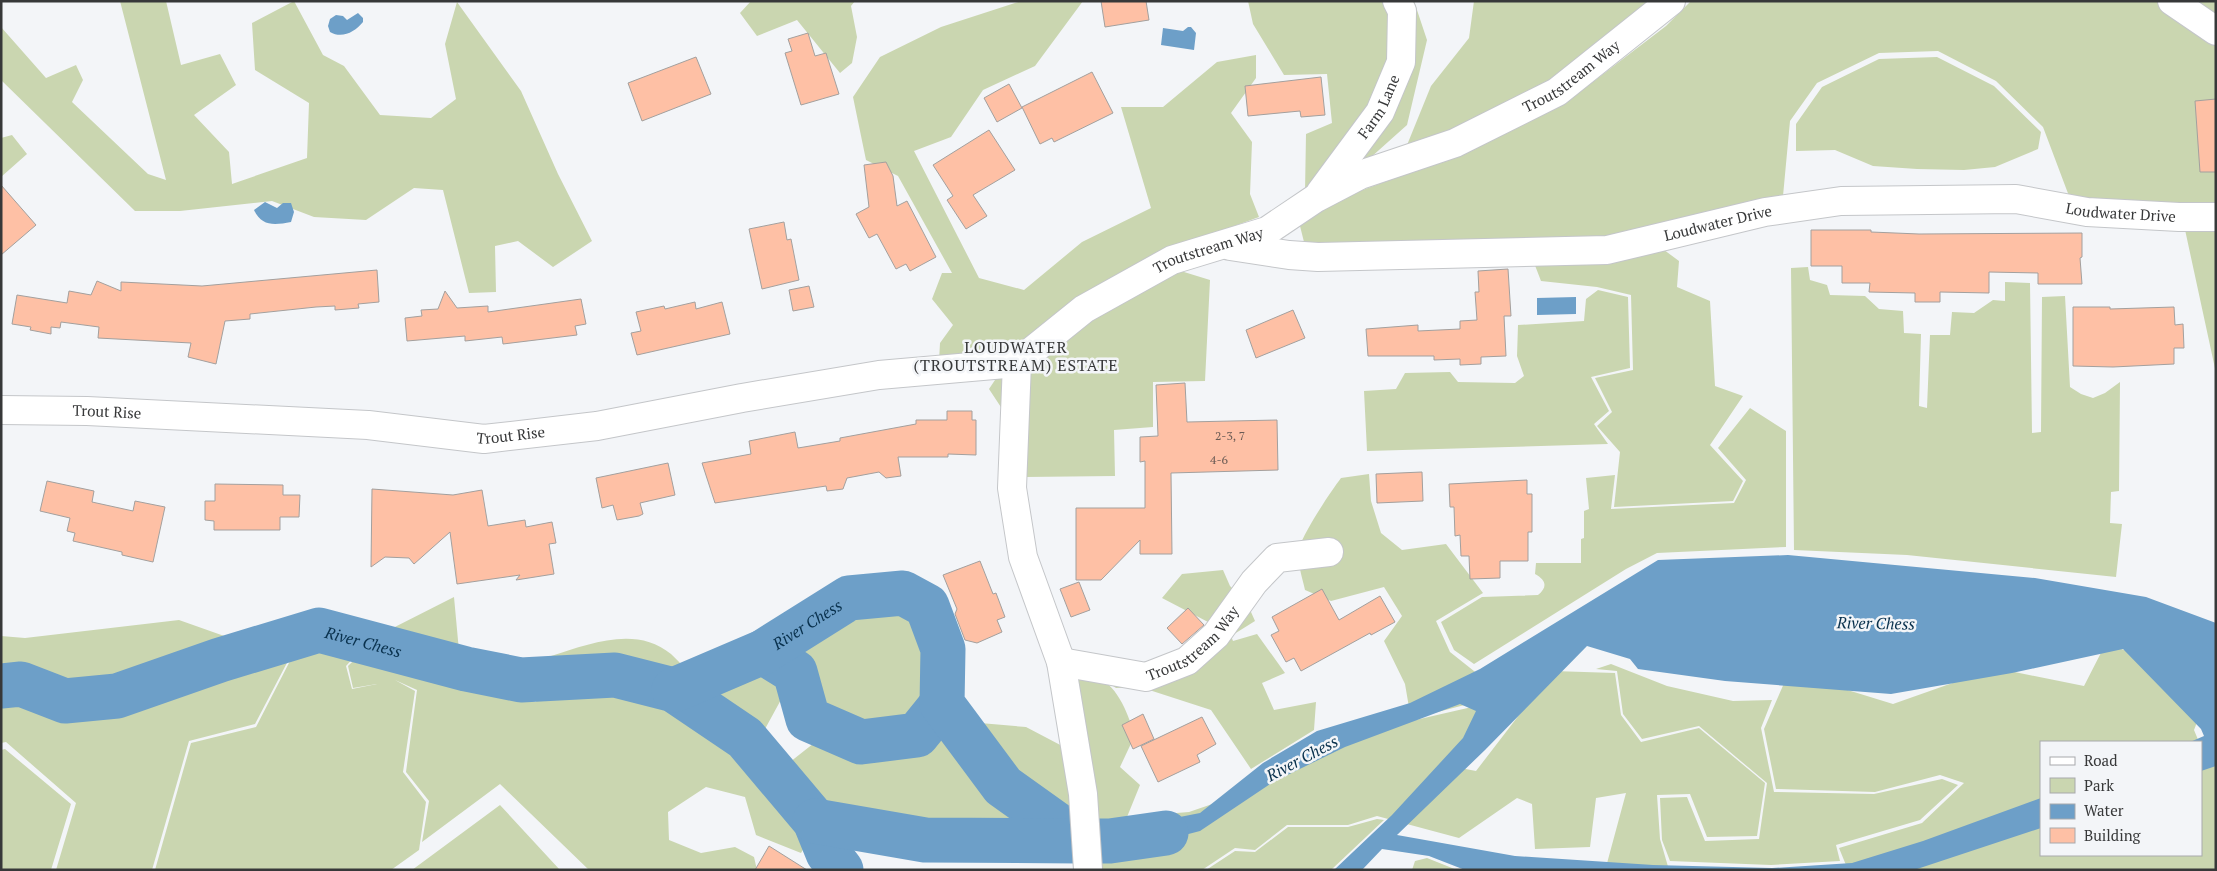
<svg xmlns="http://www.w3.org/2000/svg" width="2217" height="871" font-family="'PT Serif',serif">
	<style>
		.green { fill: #cad6b0 }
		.water { fill: #6d9fc8 }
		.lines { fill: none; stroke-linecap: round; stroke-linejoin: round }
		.river { stroke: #6d9fc8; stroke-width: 45 }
		.building { fill: #fec0a5; stroke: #a3a09e }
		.minor-casing { stroke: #c4c6c9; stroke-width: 30 }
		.minor { stroke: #fff; stroke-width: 28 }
		.labels { text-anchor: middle; stroke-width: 5; stroke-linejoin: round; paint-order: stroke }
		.number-label { font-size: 12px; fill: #695a54 }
		.street-label { font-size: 15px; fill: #373839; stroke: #f3f5f8 }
		.neighbourhood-label { font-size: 16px; letter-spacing: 1px; fill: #373839; stroke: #f3f5f8 }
		.water-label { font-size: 16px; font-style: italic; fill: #09314d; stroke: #f3f5f8 }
	</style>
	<rect width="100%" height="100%" fill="#f3f5f8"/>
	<path class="green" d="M120,1H166L181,65L220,54L236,85L194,115L229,152L232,184L307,158L309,103L255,70L252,23L294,1L323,55L344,66L380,115L431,118L456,99L445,44L457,2L521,91L558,174L592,241L553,267L518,241L495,246L496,292L469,293L443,190L414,188L366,220L314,217L272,201L180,211H135L1,80V27L46,78L76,65L83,80L72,102L148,174L166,180Z
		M751,1H855L851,6L857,37L852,63L840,73L797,20L757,36L740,13Z
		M1021,1H1083L1035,66L983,90L951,137L914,151L979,278L1024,290L1082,242L1151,208L1121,107H1163L1217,62L1256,55V78L1231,113L1252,142L1250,194L1259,217L1171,249L1169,272H1184L1210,280L1205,381L1153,382V427L1114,430L1115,476L1025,477L1022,439L989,389L1013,353L939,361L940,343L953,325L932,299L942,273H952L898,176L866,160L853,97L880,57L941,27Z
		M1248,1H1414L1427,40L1407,125L1360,167L1305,192L1306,134L1332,123L1327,74L1284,75L1253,24Z
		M1474,1H1658L1552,85L1405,150L1431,86L1469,38Z
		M1691,1H2216V209L2072,204L2043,127L1996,81L1938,51L1879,53L1817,83L1790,121L1783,196L1605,241L1319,247L1304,242L1300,226L1320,208L1357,192L1458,155L1564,104L1666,26Z
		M1937,57L1994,86L2041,132L2038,149L1995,167L1964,170L1917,169L1873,166L1835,150L1796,151V124L1822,87L1879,59Z
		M12,135L27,154L1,177V138Z
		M2216,223V373L2184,225Z
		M1656,244L1679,261L1677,287L1710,301L1715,386L1743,396L1710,445L1743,481L1733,501L1614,507L1620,452L1597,426L1612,412L1595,378L1633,370L1631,295L1597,287L1541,281L1531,255Z
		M1808,267L1810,280L1827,285L1830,295L1865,296L1879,309L1903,311L1904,333L1921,334L1919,406L1927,408L1930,335H1950L1952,312L1974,313L1993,300L2005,301V282L2030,283L2032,433L2041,432L2042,297L2065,296L2070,387L2081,394L2093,398L2105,393L2120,382L2119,491L2111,492L2110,523L2122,524L2116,577L1907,555L1794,550L1791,268Z
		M1598,290L1628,297L1630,368L1591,377L1609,411L1594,424L1608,444L1367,451L1364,391L1396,389L1405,373L1450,372L1458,382L1515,383L1524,376L1517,356L1518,325L1584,321L1586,299Z
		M1750,408L1786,431V547L1657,553L1626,569L1474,664L1454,650L1441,622L1482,597L1538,595C1548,587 1546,580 1535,574L1536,563H1581V539L1584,538V511L1589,509L1586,478L1615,475L1611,509L1734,503L1746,480L1718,448Z
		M1369,474L1371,501L1381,533L1402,550L1446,544L1483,593L1436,621L1450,652L1484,679L1476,702L1411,719L1405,684L1384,641L1402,616L1384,587L1331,601L1305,590C1302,576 1296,561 1300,546C1304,532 1331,491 1341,478Z
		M1223,570L1230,586L1247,603L1255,621L1231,636L1233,641L1257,634L1285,673L1262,683L1274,710L1316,702L1314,730L1251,769L1211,710L1140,687L1116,688L1091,671L1147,681L1215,629L1208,622L1162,598L1182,574Z
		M454,597L459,651L509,657L504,694L536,702L551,656C589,644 636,625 671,654C682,664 692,677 703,688L761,663L783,696L765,729L790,762L823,736L868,756L924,745L945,720L1026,727L1066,748L1077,821L1004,826H941L826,810L801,853L756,835L745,797L706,787L668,812L669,840L701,853L735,847L754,857L757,870H589L500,784L422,842L429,801L406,772L417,690L395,680L415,691L403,772L426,802L419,850L391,870H155L191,743L256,727L291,659L287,644L304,638L356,655L346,666L352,689L377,684L353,688L348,666L381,634Z
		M899,605L917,613L935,654L933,699L909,729L863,732L827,719L814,701L803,662L788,648L821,622L866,607Z
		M179,620L289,659L255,724L189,741L152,870H56L76,803L6,742L1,743V636L25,638Z
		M2106,643L2176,670L2208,694L2194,730L2199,742H2041V855H2201V749L2216,765V870H1848L1839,848L1922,823L1964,783L1940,775L1875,792L1776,789L1764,729L1789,672L1893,704L1995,668L2084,686Z
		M1611,664L1667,686L1733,701L1772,700L1761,728L1774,792L1874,794L1942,779L1958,785L1920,820L1836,845L1840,861L1771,865L1670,861L1662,840L1660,798L1687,797L1705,841L1759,839L1767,783L1699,726L1642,739L1623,714L1617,671L1596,669Z
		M1553,671L1615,673L1621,715L1641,742L1699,728L1765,783L1757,836L1707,837L1690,794L1657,795L1660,839L1669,870H1630L1606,867L1626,793L1596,798L1590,847L1535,849L1532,804L1517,798L1459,838L1377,816L1348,825H1287L1255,850L1235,848L1202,870H1091L1072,674C1077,674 1086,672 1091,674C1118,684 1126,710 1135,735L1120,767L1140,785L1127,817L1189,812L1256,789L1385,727L1485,704L1450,766L1476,771Z
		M5,749L71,804L51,870H1V750Z
		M500,805L560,870H412Z
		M1377,819L1384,820L1331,870H1206L1235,851L1255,852L1288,827H1348Z
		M1427,858L1457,870H1412L1415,861Z"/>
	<path class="water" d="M358,13L363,18V22C355,32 342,39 330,32L328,26L330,19L336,15L343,16L347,20Z
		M1188,27H1191L1196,33L1194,50L1161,45L1163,28L1183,31Z
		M265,202L277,208L283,203H291L294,212L291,222C275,225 262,227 254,210Z
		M1576,297V314L1537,315V298Z
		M1788,555L2035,578L2146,597L2216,623V766L2201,771V742H2190L2204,736L2201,729L2123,649L2012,673L1891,694L1725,681L1638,669L1630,659L1587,646L1485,750L1397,835L1515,856L1653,865L1772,868L1852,863L1923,841L2041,798V828L1914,870H1465L1429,856L1382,849L1362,870H1334L1392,815L1463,738L1476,711L1460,704L1345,747L1273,782L1200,831L1154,843L1107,850L1104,832L1200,813L1263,763L1317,731L1410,703L1480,669L1658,560Z"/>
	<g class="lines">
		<g class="river">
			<path d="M763,652L795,672L808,719L861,742L917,735L942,704"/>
			<path id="s1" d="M1,686L21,684L65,701L117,696L220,660L319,630L466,669L521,680L615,675L674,690L745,738L815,821L828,853L841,870"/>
			<path id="s2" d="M674,690L763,652L849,598L903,593L927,606L943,649L942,704L1003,786L1080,841H1110L1166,833"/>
			<path d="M815,821L925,840L1080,841"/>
		</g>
	</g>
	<path class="building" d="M1101,1H1146L1149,20L1105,27Z
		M808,33L815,56L826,53L839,94L801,105L785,53L792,51L788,39Z
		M696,57L711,94L642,121L628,83Z
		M1092,72L1113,113L1054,142L1052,138L1040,144L1022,107Z
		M1321,77L1325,115L1301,117L1300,111L1248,116L1245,86Z
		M1009,84L1022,108L997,122L984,98Z
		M2216,99V172H2200L2195,101Z
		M989,130L1015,170L973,195L987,216L966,229L947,200L953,196L933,165Z
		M886,162L893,176L897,206L907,201L936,257L910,271L906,264L896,269L877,234L869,238L856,214L869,207L864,165Z
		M1,185L36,225L1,255Z
		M784,222L787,240L791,239L799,280L762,289L749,229Z
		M1811,230H1871V232L1919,234L2082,233V257L2080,258L2082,284H2038V273L1989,272V293L1940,292V302H1915V293L1869,292L1870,283H1842V266H1811Z
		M1508,269L1511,316H1504L1506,356L1481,357V364L1460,365V359L1434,360V356H1368L1366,329L1418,325V331L1460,329V321L1477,320L1475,292H1479L1478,271Z
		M377,270L379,302L358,304L359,308L335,310V306L316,307L250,314V319L225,321L216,364L188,357L191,343L98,338L99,327L61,322L60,328L51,327V334L30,330L31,327L12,324L17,295L67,303L69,291L91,295L97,281L121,291V282L202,286Z
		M809,286L814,307L793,311L789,290Z
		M445,291L457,308L488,306V312L581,299L586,324L575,326L577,335L503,344L502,337L465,341V336L407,341L405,318L422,316L421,310L438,309Z
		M695,302L696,309L722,302L730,334L637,355L631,333L641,331L636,312L664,306L665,309Z
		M2073,307H2110V309L2174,307L2175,325L2183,324L2184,348H2174V364L2113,367L2073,366Z
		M1293,310L1305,338L1256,358L1246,330Z
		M1185,383L1187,422L1277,420L1278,470L1171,473L1172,554H1140V540L1101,580H1076V508H1145V461L1140,462V437L1158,436L1156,385Z
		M947,411H972V420H976V455L948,454V457H898L901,476L886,478L879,472L847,478L843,489L827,491L826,486L715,503L702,463L751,454L749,441L795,432L798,448L840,441V438L916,424V420H947Z
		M668,463L675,495L640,503L643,514L639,516L617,520L613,505L602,508L596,478Z
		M1422,472L1423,501L1377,503L1376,474Z
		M1527,480V494H1532V532H1528V561H1500V578L1470,579L1469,556H1461L1460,535L1455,536L1454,507H1450L1449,484Z
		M47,481L94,491L92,502L133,511L135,501L165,507L153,562L122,555V552L73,541L75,533L67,531L70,518L40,511Z
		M215,484L283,485V495H300L299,517H280V530H214V521L205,520V501H215Z
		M372,489L453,495L482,490L488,526L525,520L526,527L552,522L556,543L549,544L554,574L516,580L520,575L457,584L450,532L414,564L409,558L385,557L371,567Z
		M980,561L993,594L996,593L1005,617L997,620L1002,632L977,643L965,640L955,614L957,609L943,575Z
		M1079,582L1090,610L1071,617L1060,589Z
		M1322,589L1339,620L1380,596L1395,622L1371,635L1370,633L1301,671L1294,658L1286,662L1271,635L1279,631L1272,617Z
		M1188,608L1204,625L1182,644L1167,628Z
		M1143,714L1154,739L1133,749L1122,725Z
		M1202,717L1216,744L1197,755L1200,762L1158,782L1141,746Z
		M769,846L807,870H755Z"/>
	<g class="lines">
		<defs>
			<g id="minor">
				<path d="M2172,1L2216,31"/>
				<path id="s3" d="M1320,193L1380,112L1401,62L1402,11L1397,1"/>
				<path id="s4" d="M1230,246L1289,255L1318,257L1607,250L1765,212L1841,201L2016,199L2087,212L2179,217H2216"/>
				<path id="s5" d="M1,410L87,411L368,425L484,439L597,426L742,398L879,375L1017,363"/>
				<path id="s6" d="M1061,662L1146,677L1187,661L1216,635L1254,582L1277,558L1329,552"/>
				<path id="s7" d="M1088,870L1083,794L1061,662L1023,557L1012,488L1017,363L1084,309L1172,260L1267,231L1316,198L1360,175L1455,143L1557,92L1671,1"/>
			</g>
		</defs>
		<use href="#minor" class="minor-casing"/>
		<use href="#minor" class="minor"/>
	</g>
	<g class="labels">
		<g class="number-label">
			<text x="1230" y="440">2-3, 7</text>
			<text x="1219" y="464">4-6</text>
		</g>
		<g class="street-label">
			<text dy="5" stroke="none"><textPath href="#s7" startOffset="1146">Troutstream Way</textPath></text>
			<text dy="5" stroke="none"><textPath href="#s3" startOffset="105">Farm Lane</textPath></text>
			<text dy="5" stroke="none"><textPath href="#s4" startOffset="898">Loudwater Drive</textPath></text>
			<text dy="5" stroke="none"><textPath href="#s4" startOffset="492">Loudwater Drive</textPath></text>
			<text dy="5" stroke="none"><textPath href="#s7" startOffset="741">Troutstream Way</textPath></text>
			<text dy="5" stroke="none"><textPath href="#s5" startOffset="106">Trout Rise</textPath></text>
			<text dy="5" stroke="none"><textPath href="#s5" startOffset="511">Trout Rise</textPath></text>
			<text dy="5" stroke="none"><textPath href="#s6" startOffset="145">Troutstream Way</textPath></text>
		</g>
		<g class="neighbourhood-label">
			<text x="1016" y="353">LOUDWATER<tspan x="1016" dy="18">(TROUTSTREAM) ESTATE</tspan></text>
		</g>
		<g class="water-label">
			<text transform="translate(1876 623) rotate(1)" y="6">River Chess</text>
			<text dy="6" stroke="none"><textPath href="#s2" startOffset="149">River Chess</textPath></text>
			<text dy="6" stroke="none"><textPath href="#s1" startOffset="378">River Chess</textPath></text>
			<text transform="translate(1302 758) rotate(-28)" y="6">River Chess</text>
		</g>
	</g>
	<rect width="2217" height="871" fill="none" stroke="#373839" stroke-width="5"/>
	<rect x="2040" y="741" width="162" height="115" fill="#f3f5f8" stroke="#a8a9ac"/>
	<rect x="2050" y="757" width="25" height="8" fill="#ffffff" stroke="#a8a9ac"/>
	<text x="2084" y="766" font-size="15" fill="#373839">Road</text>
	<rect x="2050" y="778" width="25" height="15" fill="#cad6b0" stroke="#a8a9ac"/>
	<text x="2084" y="791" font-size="15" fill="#373839">Park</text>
	<rect x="2050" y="804" width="25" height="15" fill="#6d9fc8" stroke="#a8a9ac"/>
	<text x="2084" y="816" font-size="15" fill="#373839">Water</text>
	<rect x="2050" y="828" width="25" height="15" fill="#fec0a5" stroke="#a8a9ac"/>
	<text x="2084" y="841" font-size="15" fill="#373839">Building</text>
</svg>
